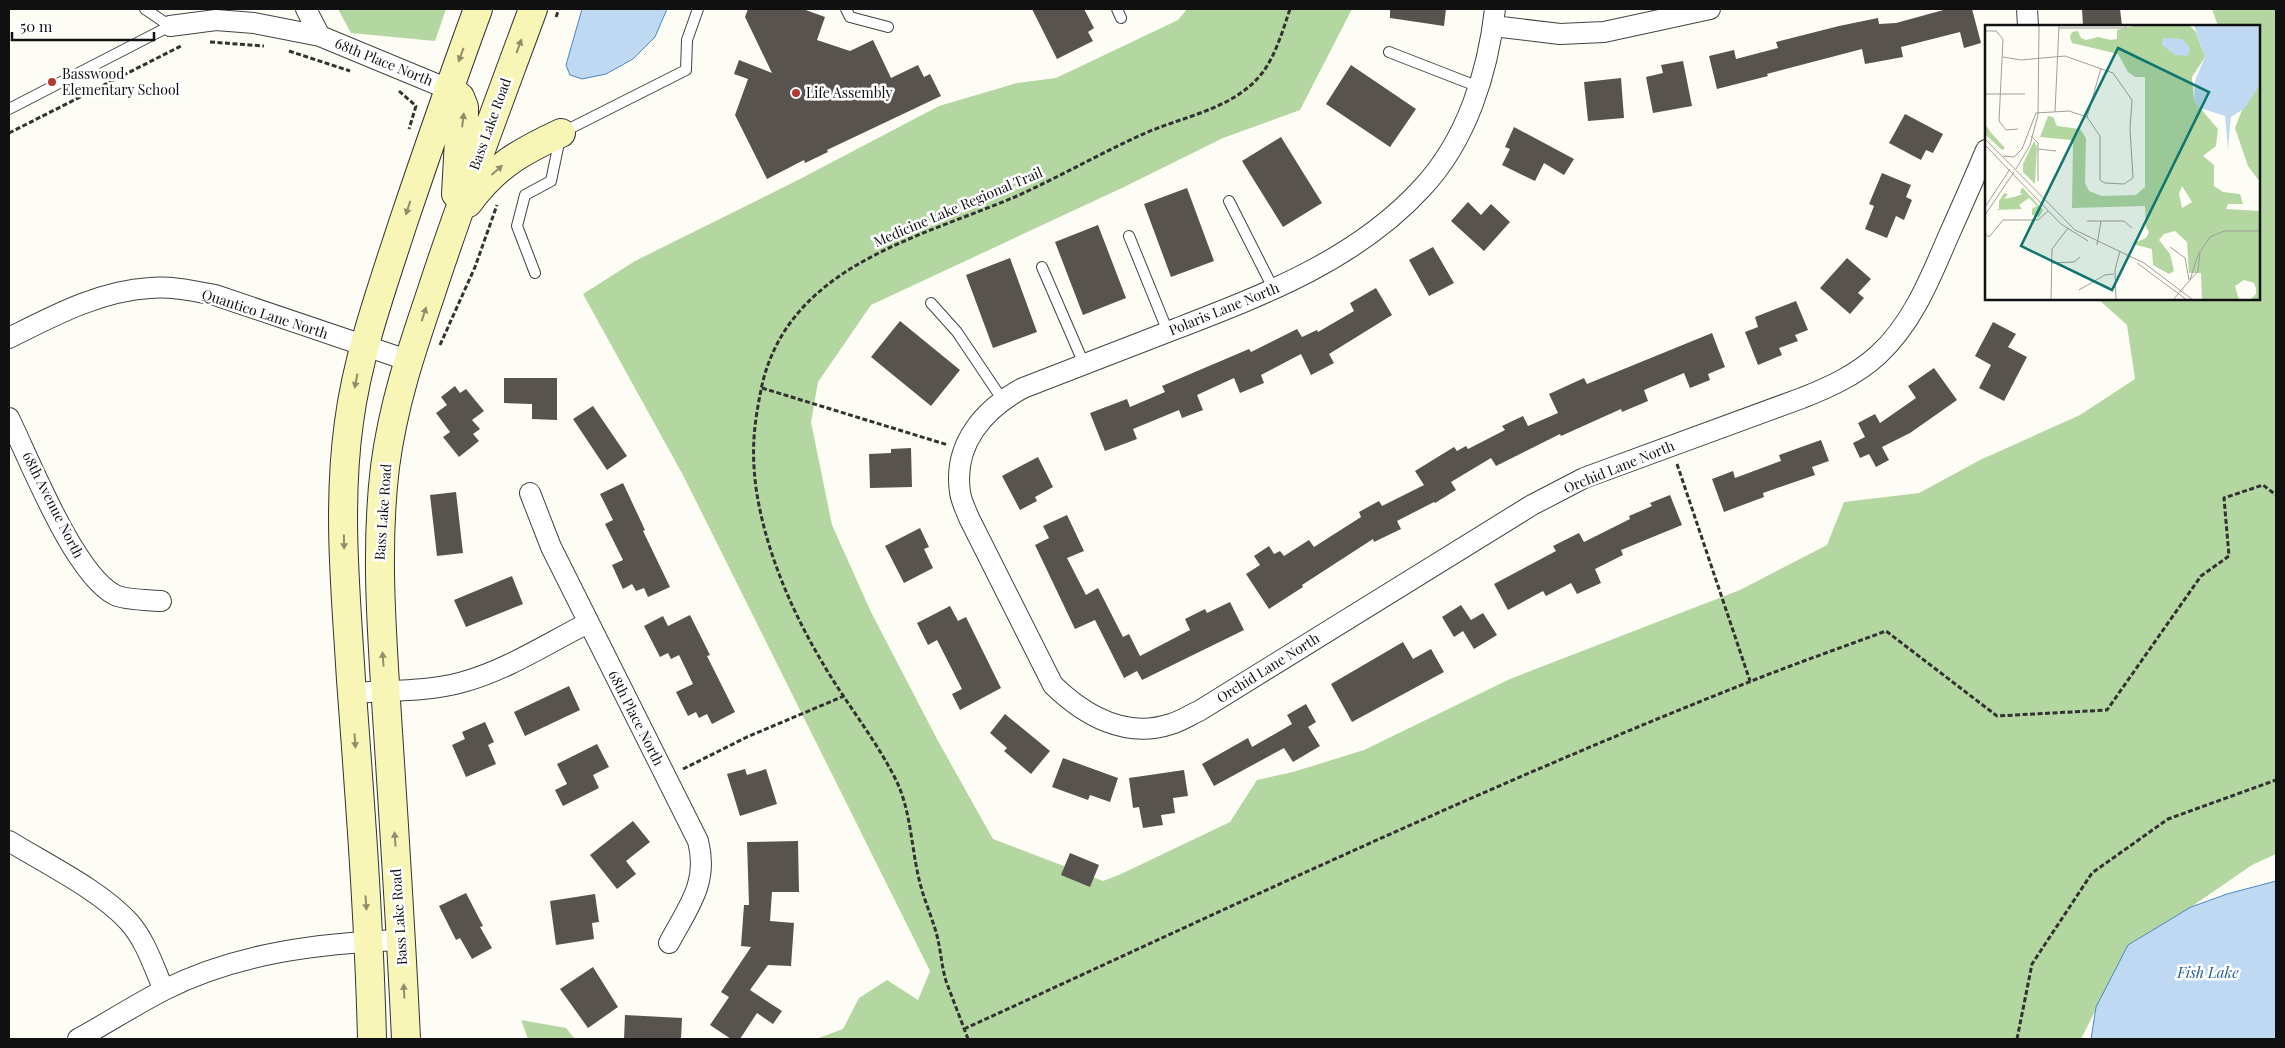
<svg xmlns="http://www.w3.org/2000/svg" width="2285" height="1048" font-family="'Playfair Display',serif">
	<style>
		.forest { fill: #b4d6a1 }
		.water { fill: #bed9f1; stroke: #4b88c1 }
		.building { fill: #58534e }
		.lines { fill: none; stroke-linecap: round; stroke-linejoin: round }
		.service-casing { stroke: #434343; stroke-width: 12 }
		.minor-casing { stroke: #434343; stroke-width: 22 }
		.secondary-casing { stroke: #323232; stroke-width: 30 }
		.path { stroke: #323232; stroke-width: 3; stroke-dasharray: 5 2.5; stroke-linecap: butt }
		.service { stroke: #fff; stroke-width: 10 }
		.minor { stroke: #fff; stroke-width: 20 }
		.secondary { stroke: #f8f6b6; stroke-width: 28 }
		.oneway { fill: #908e6b }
		.poi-dot { fill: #b43934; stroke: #fff; stroke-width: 2 }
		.labels { text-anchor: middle; stroke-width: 5; stroke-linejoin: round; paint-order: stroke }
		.street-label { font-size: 14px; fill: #101010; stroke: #fff }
		.poi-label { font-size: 14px; fill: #101010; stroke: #fff; text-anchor: start }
		.water-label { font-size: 15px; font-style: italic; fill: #245b98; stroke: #fff }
		.inset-road { fill: none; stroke: #9f9e99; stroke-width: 1 }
		.view { fill: #0f766e; fill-opacity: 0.15; stroke: #0f766e; stroke-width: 2.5 }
		.inset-edge { fill: none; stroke: #101010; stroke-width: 2.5 }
	</style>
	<rect width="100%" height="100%" fill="#fefdf5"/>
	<path class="forest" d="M338,9H446L435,41L351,33Z
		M1187,9H1352L1300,110L1223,138L1124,187L871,305L818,382L811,422L832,525L871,612L938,741L993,839L1103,881L1121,874L1230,822L1257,780L1293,772L1364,750L1510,679L1740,590L1827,545L1844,502L1919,493L1980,460L2080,415L2135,379L2127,325L2098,299H2259V26H2218L2212,9H2276V854L2252,865L2191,907L2128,945L2081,1039H816L843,1029L859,998L887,980L918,1000L930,971L684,477L583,294L635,261L800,179L939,106L1017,83L1056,78L1178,20Z
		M521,1020L566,1028L575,1039H528Z"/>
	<path class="water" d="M582,9H667L655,37L633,59L606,74L582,79L570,75L566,65Z
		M2276,881V1039H2091L2096,1007L2128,945L2191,907L2227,894Z"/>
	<path class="building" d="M748,9H803L825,17L817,40L850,51L873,40L891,78L918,65L924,77L930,74L941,96L827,150L828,152L805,163L804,160L767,179L735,115L748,79L734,74L739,60L772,73L745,17Z
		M1032,9H1084L1094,28L1088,32L1093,41L1057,59Z
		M1390,9H1446L1444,26L1390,18Z
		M1947,9H1972L1981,43L1964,48L1960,32L1901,47L1903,57L1865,64L1862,49L1767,74L1768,76L1717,89L1709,56L1734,50L1736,59L1778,48L1776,42L1839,26L1878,18L1879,24L1896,23Z
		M2082,9H2120L2122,26H2083Z
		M1683,61L1692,106L1653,113L1646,77L1663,73L1661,65Z
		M1351,65L1416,109L1390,147L1326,104Z
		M1621,78L1624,118L1588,121L1584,82Z
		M1905,114L1943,134L1933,153L1926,150L1921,160L1889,143Z
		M1514,127L1574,159L1564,175L1544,163L1535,181L1502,165L1510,149L1505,147Z
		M1281,137L1322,203L1283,227L1242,161Z
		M1882,173L1911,185L1906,197L1912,200L1904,220L1896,216L1887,238L1865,229L1874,206L1869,204Z
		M1187,188L1214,261L1171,277L1144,204Z
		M1468,202L1481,215L1491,204L1510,222L1484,251L1451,221Z
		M1098,225L1126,298L1083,315L1055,242Z
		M1433,247L1454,283L1429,296L1409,260Z
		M1010,258L1037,332L993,348L966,275Z
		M1847,258L1871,279L1858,293L1864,298L1850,314L1820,288Z
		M1376,288L1392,315L1329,354L1334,363L1311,375L1301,354L1261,375L1264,383L1240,393L1234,378L1197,395L1203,410L1182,418L1179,410L1133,429L1137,439L1105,451L1090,413L1127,399L1130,407L1165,392L1162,386L1249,349L1251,352L1297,329L1302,337L1317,330L1318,332L1354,311L1350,303Z
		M1796,301L1808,330L1795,335L1798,341L1779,348L1782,355L1758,365L1745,332L1758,327L1755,317Z
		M900,321L960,370L931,406L871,357Z
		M1993,322L2016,334L2008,347L2027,357L2004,401L1979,388L1991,365L1975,356Z
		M1712,333L1725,367L1708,374L1710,380L1690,388L1684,373L1644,390L1648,401L1622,412L1621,409L1561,436L1560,434L1496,466L1491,458L1451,482L1456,490L1435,503L1434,502L1397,521L1401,529L1374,542L1373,539L1302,585L1303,587L1269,609L1246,574L1260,565L1254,556L1269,546L1274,554L1280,551L1284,556L1309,540L1314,547L1361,517L1359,512L1379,501L1382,506L1424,485L1415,471L1454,447L1457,451L1466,446L1468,449L1505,430L1502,426L1523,416L1528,426L1558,413L1549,394L1584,378L1587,384Z
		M1934,368L1957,400L1910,433L1882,447L1889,460L1876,467L1869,454L1860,458L1853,443L1865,437L1858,423L1875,414L1880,423L1916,398L1908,386Z
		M504,378H557V420L532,419V404L504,403Z
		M455,386L460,393L466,389L484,411L472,420L480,429L473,434L479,441L459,457L443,437L450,432L436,413L447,405L441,397Z
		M593,406L627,456L607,470L573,419Z
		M1821,440L1829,461L1812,467L1815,475L1763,493L1764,497L1724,512L1712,479L1733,471L1735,478L1781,461L1779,455Z
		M911,448L912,487L870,488L869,454L891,453V449Z
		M1038,457L1053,487L1035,497L1037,501L1020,510L1002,476Z
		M623,483L645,530L643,531L670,587L648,597L644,588L636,591L632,584L623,589L612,565L623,560L605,524L613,520L600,494Z
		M456,492L463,553L437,556L430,495Z
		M1670,495L1682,525L1621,550L1623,555L1595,569L1601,583L1577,594L1571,583L1546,596L1543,591L1508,610L1494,584L1556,551L1553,546L1579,533L1584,542L1630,519L1629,516L1652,506L1650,503Z
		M1067,515L1084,551L1067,558L1086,595L1098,588L1123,637L1129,634L1140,656L1190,630L1185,619L1205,609L1207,613L1230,602L1244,630L1142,680L1137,671L1124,678L1095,620L1075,629L1035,545L1049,538L1043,526Z
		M920,528L929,547L924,549L933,568L904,583L885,546Z
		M512,576L523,604L466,627L454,600Z
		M1461,605L1471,620L1483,613L1497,635L1474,649L1463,631L1454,637L1442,617Z
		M950,606L958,621L966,617L1001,688L960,710L952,694L962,689L937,640L928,645L917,623Z
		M690,615L710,655L707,656L735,712L712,724L707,714L699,718L696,712L688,716L676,692L693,684L679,655L671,659L668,653L660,657L644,626L663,616L668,626Z
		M1403,642L1413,659L1431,649L1444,672L1352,722L1331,684Z
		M569,686L580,710L525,736L514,712Z
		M1306,704L1316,722L1308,727L1320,746L1293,762L1284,748L1214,786L1202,764L1248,738L1252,747L1292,724L1287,715Z
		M1005,714L1050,751L1031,774L1004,751L1007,748L990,733Z
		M485,722L494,742L488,745L496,764L466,777L452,745L465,739L462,732Z
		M597,744L609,767L593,775L599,788L563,806L555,790L567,784L557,764Z
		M1063,758L1118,778L1110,802L1090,795L1088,800L1052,787Z
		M745,769L747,775L766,769L777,804L740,816L727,774Z
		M1184,770L1188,796L1173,798L1175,813L1161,815L1163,825L1143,828L1139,807L1133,808L1129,778Z
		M633,821L650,842L626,861L636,874L617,889L590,855Z
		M798,841L799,892H772L770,921L794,923L791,966L768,965L750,990L782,1011L773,1024L757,1013L740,1039H731L710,1025L729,997L721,992L751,947L741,946L744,905H749L747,842Z
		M1070,853L1099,865L1090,887L1061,875Z
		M466,893L483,926L480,927L492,948L472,959L460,938L456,940L439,906Z
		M595,894L599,922L592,923L594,939L556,945L550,901Z
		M593,967L618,1007L588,1028L560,989Z
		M625,1015L682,1018L681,1039H624Z"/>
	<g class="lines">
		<defs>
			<path id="service" d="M846,9L850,17L888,27
				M1117,9L1121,18
				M1389,52L1479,87
				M9,109L170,26L145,9
				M1229,201L1274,290
				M1129,236L1168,332
				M1042,267L1084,364
				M535,273L517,226L525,195L551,181L561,133L686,70L687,40L698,9
				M931,303L957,332L1002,399"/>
			<path id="minor" d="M306,9L320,36L448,89
				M1495,9C1488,72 1467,140 1422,188C1357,259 1266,294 1178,328C1127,348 1075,368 1023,388C984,409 953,444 960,492C961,501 966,510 969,518L1053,685C1085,716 1126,739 1171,724C1181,721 1190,715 1199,711L1532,505L1584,478L1802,398C1830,387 1856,375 1878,355C1912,324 1930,279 1948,237C1961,208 1974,179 1986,150
				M2027,9L2028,26
				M170,26L216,20L254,23L320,36
				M1493,26L1560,34L1604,32L1710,9
				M9,338C53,316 99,291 150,288C171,286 194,291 215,295L407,360
				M9,418C30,461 74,574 115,595C125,600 149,600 161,601
				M530,493L551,547L698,841C709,883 688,907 669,943
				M352,693C388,690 428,692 463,682C507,670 548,643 588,623
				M9,841C46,864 100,890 129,922C146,941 154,968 164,990
				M78,1039C107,1023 135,1005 164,990C237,953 320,943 401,940"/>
			<path id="secondary" d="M448,89L460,97L464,107V120L459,140L456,194
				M468,203C495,166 520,152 561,133
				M372,1039C369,920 360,800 351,680C346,595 337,508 349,422C358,354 382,288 403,223C427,152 452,80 478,9
				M406,1039C401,931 394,824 387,716C382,633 375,550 385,467C393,405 411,352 431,293C462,198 498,104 533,9"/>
		</defs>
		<use href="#service" class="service-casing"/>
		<use href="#minor" class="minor-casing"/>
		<use href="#secondary" class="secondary-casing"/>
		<path class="path" d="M556,17L559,9
			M210,42L264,46
			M289,51L350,71
			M399,91L416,106L409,129
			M9,133L183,45
			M440,345L475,267L497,205
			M762,388L948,445
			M1677,464L1750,681
			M683,769L747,737L844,696
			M964,1029C1224,910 1483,787 1749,682C1794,664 1840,648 1886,631L1997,716L2107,710L2201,576L2229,556L2224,498L2263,485L2276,495
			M968,1039C961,1020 953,1000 946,981C942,968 941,953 938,940C934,922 926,905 921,887C911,851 912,813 896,780C875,738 845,702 822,662C791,610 765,549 756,488C751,448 754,424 762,385C790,265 919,238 1017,196C1059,177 1099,154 1141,135C1182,116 1234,110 1263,72C1276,54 1283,30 1290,9
			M2017,1039L2032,964L2092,873L2168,819L2276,780"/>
		<use href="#service" class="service"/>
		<use href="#minor" class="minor"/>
		<use href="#secondary" class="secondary"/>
	</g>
	<defs><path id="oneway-solid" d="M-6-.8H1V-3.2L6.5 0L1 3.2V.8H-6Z" transform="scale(1.25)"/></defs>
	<g class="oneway">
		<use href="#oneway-solid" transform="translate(519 46) rotate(-70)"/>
		<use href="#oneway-solid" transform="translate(461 55) rotate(110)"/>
		<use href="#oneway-solid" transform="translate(463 120) rotate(-83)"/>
		<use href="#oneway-solid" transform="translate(497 170) rotate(-41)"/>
		<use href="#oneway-solid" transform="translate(408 208) rotate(108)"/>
		<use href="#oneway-solid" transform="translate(424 314) rotate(-72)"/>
		<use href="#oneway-solid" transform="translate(356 381) rotate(101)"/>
		<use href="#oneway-solid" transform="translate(344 542) rotate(89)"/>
		<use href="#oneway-solid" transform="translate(383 659) rotate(-94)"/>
		<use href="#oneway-solid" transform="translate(355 741) rotate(86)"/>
		<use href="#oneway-solid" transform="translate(395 839) rotate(-94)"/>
		<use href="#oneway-solid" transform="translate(366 903) rotate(86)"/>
		<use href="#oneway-solid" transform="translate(404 991) rotate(-93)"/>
	</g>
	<g class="poi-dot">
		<circle cx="52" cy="82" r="5"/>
		<circle cx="796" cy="93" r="5"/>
	</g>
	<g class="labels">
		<g class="street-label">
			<text transform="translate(384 62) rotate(22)" y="5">68th Place North</text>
			<text transform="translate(490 124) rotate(-70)" y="5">Bass Lake Road</text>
			<text transform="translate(958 207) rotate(-23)" y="5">Medicine Lake Regional Trail</text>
			<text transform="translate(1224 309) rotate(-22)" y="5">Polaris Lane North</text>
			<text transform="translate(265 314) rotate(18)" y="5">Quantico Lane North</text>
			<text transform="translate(1619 467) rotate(-22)" y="5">Orchid Lane North</text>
			<text transform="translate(53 505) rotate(63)" y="5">68th Avenue North</text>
			<text transform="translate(383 512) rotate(-86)" y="5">Bass Lake Road</text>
			<text transform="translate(1268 668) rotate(-32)" y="5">Orchid Lane North</text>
			<text transform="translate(636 718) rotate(63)" y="5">68th Place North</text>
			<text transform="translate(399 917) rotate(-94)" y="5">Bass Lake Road</text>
		</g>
		<g class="poi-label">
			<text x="62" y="79">Basswood<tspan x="62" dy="16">Elementary School</tspan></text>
			<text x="806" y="98">Life Assembly</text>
		</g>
		<g class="water-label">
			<text x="2208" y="978">Fish Lake</text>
		</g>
	</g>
	<g transform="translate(1985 25)">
		<rect width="275" height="275" fill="#fefdf5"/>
		<path d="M153,0H204L211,7L220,32L207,52L209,76L233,104L231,121L218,131L229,140V161L238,167L255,169L258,179H243L241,184L275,186V275H265L271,269V263L269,258L259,255L250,261L254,275H217L216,248H204L202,217L190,206L179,209L174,215L185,229L189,246L184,249L168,240L167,224L147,219L161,213L164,207L161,202L160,181L87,183L88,119L86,115L55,112L63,91L68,92L72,101L95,104L101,113L100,158L104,166L117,171L151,170L160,162V52H150L143,47L133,29L87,18L85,12L87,7L93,6L96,13L101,15L113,12L126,15L132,14V5ZM197,161L207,177L197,183L194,169ZM275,59V157L263,141L250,103L257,85ZM0,99L7,109L20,123L17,125L0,109ZM49,116L52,122L50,159L38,147V139ZM37,162L58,185L54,192L47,190V184L52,181L44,173L34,180L37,184L10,185L14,184V176L19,168L23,169L19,174L29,172L38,169L35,168Z" fill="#b4d6a1" fill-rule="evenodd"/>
		<path d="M209,0H275V59L260,83L246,92L243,124L240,91L215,83L209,76L210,56L220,32ZM178,13L197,14L205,23L203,31L190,30L177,20Z" fill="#bed9f1"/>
		<path class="inset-road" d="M74,3H141V0M0,6H11L18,14L14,96L21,105L33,104M18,32L36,35L80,31L128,48L147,75L145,104L148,153L139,159L120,158L115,155V111L102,92L84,86L51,88M0,69H40M70,87L74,0M102,92L116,43M46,111L53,118V156M0,114L90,205L159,238L208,275M0,120L76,199L103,216M37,124L51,88M53,124L71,126M18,131L29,132L38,123M31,144L45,120L53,90L54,0M0,182L25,144M0,190L29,147M102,196H139L147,203M0,209L4,212L18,195H53L63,186M112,220L116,196M185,222L200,233L204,255M66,238L89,237L95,232M152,238L202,275M205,255L213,246L215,228M94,265L120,250L129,249M66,275L67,224L83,203M131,275L130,245L135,226M188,275L205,255L213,230L225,212L239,206H275"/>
		<path class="view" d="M133,23L224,67L127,265L36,221Z"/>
		<rect width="275" height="275" class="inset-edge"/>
	</g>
	<rect width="2285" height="1048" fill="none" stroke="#101010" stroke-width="20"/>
	<path d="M12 32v8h142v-8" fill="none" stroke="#101010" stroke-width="2.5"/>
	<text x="20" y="32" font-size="15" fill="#101010" stroke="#ffffff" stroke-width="4" paint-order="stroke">50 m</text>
</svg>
